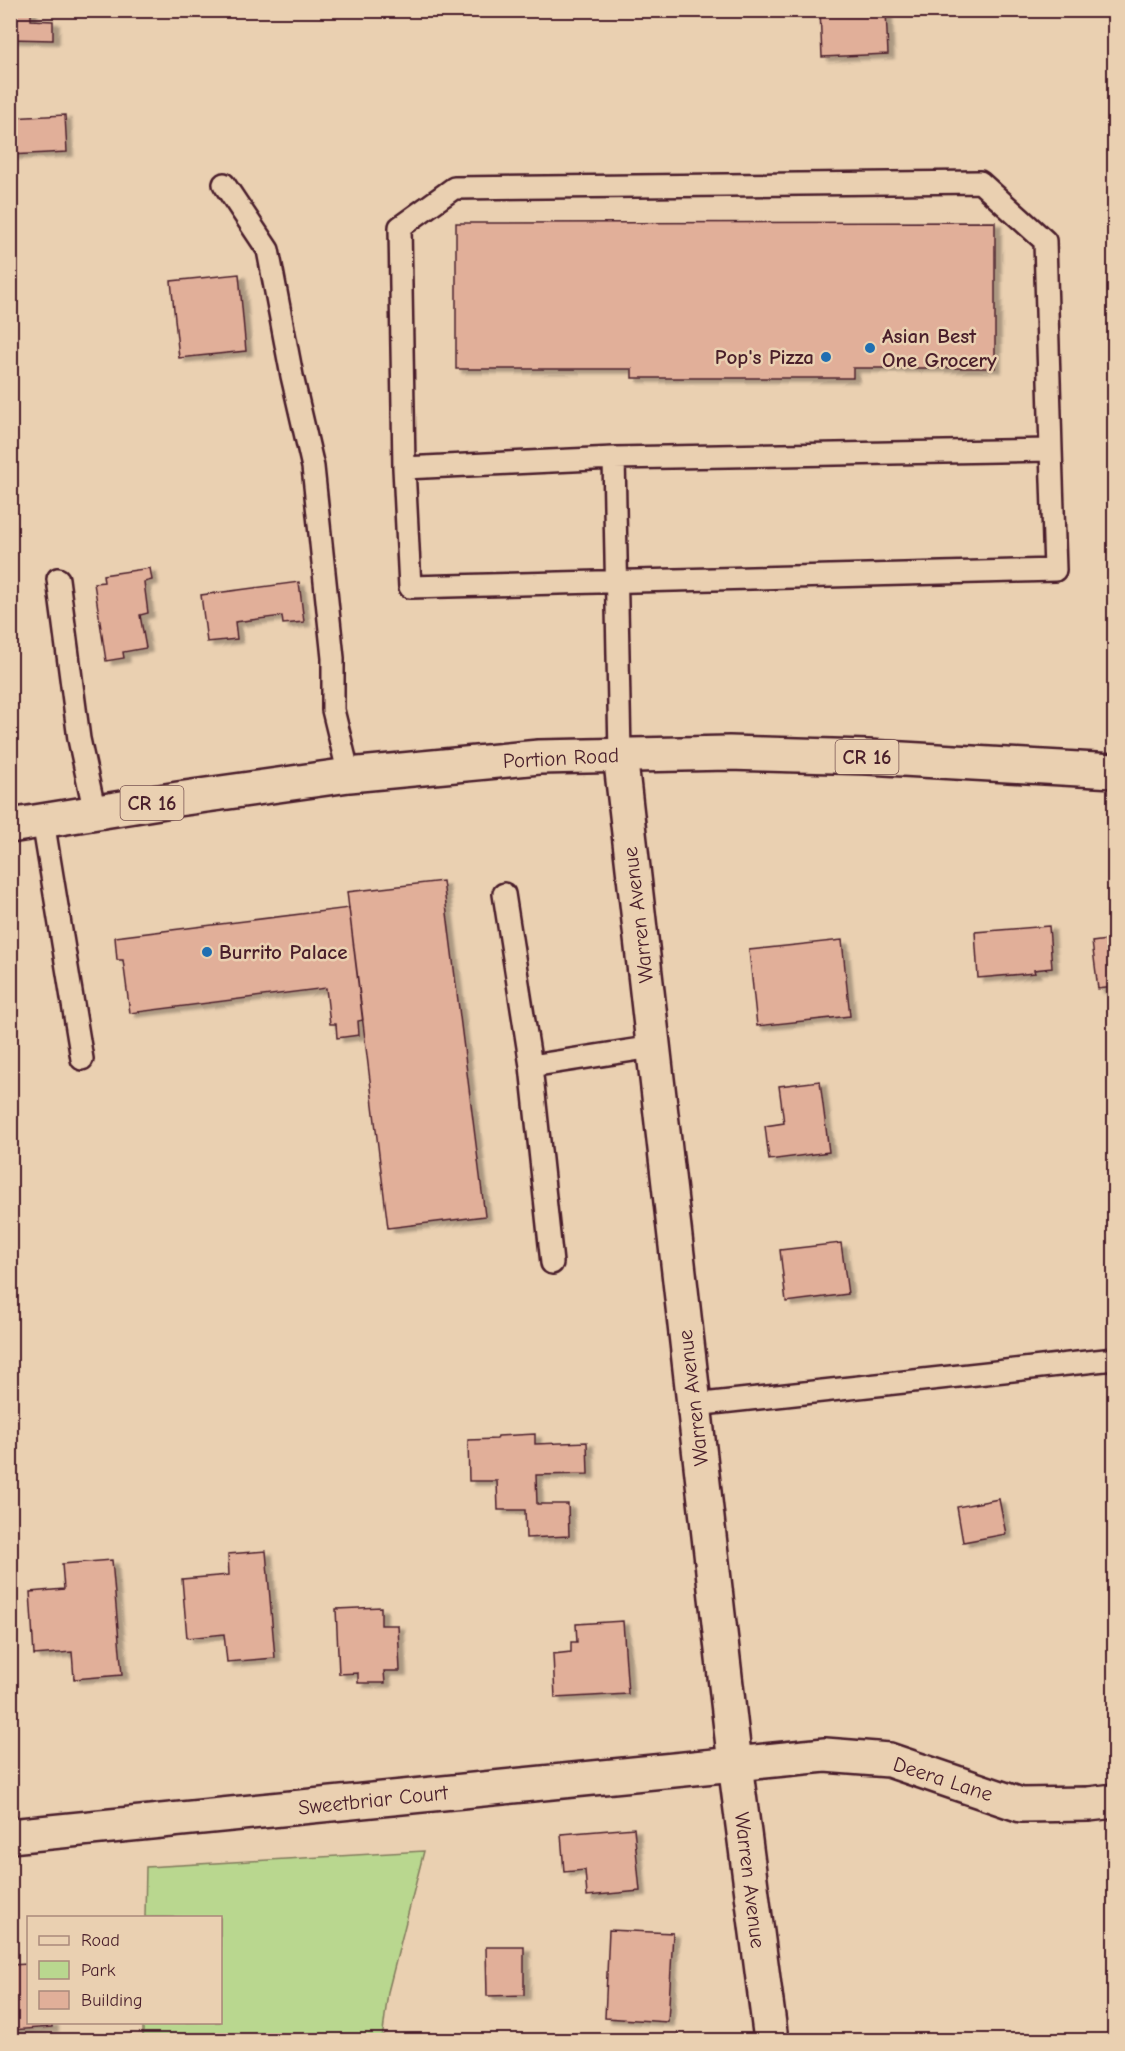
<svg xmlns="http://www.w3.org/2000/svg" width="1125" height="2051" font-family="'Comic Neue',sans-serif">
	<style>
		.green { fill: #b9d78f; stroke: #827b5d; stroke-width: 1.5 }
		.building { fill: #e1af99; stroke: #4a1f2b; stroke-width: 1.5; filter: url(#shadow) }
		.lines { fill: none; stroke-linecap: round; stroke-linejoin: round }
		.service-casing { stroke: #4a1f2b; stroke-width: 26 }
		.minor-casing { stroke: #4a1f2b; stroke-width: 38 }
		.primary-casing { stroke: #4a1f2b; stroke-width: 38 }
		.service { stroke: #ead0b1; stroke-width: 21 }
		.minor { stroke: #ead0b1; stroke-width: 33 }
		.primary { stroke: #ead0b1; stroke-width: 33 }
		.poi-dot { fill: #1f6fb2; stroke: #ead0b1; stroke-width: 2 }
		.labels { text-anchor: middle; stroke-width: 5; stroke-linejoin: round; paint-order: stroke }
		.shield { fill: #ead0b1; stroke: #7a5453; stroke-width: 1.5 }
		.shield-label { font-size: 20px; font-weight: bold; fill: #4a1f2b }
		.poi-label { font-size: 21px; font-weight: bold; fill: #4a1f2b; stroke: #ead0b1; text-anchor: start }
		.street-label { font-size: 21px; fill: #4a1f2b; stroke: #ead0b1 }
	</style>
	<defs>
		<filter id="shadow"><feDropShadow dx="6" dy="4" stdDeviation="1.5" flood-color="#0004"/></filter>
	</defs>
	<rect width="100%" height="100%" fill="#ead0b1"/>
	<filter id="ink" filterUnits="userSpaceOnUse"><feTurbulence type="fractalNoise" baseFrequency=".0167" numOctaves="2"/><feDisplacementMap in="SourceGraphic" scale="12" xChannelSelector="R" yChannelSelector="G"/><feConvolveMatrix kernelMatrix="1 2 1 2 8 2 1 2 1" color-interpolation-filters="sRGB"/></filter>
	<g filter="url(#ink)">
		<path class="green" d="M424,1851L388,1992L382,2040H143V2023L220,2022V1918L145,1917L146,1867Z"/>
		<path class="building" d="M10,10H31V20L53,21V40L10,39Z
			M820,10H886L888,54L822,57Z
			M65,115L67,152L10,155V118Z
			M995,222V368H853V378H632V369H456V223Z
			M239,274L246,351L179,358L171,281Z
			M150,568L152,580L144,582L148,613L140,615L146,648L123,652L124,658L106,661L94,583L104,582L103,575Z
			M299,582L304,622L283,624L282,616L235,622L237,639L207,642L201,595Z
			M443,881L485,1216L388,1228L347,892Z
			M349,908L363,1020L358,1021L359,1035L337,1038L336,1024H330L326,988L130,1013L123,960H117L115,937Z
			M1049,926L1052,968L1034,970L1035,973L978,978L975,932Z
			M1114,939V987L1098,989L1092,942Z
			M842,940L850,1016L757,1026L749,950Z
			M820,1081L829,1152L769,1160L765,1126L784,1123L779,1086Z
			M841,1243L848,1294L786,1302L780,1250Z
			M535,1434V1444L587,1442L588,1474L536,1475L537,1504H568L569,1536L526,1538L525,1510H498L497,1481H469L468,1440L497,1439L498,1436Z
			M999,1499L1006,1534L963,1542L957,1507Z
			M266,1551L275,1658L227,1662L224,1634L187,1638L182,1579L229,1575L228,1554Z
			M112,1560L122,1675L74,1679L72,1652L34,1655L30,1592L64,1589L62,1564Z
			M381,1607V1625H398L400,1671H384L385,1683H358V1673L339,1674L336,1609Z
			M623,1621L628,1694L555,1698L553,1654L571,1652V1642H577L576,1624Z
			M634,1828L640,1891L587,1896L585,1870L564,1872L561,1834Z
			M609,1930L673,1933L668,2022L605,2018Z
			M486,1947H524V1995L487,1996Z
			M28,1964V2022H52V2027L12,2030L10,1965Z"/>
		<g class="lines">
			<defs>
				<path id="service" d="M224,184L268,250L292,376L313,467L333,658V710L349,775
					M404,468L614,458
					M58,579L79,739L95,813
					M620,754C618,656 616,557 614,458L1051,450L1045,241L980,182L454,188L400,227L404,468L410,587L1055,570L1051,450
					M43,821L82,1059
					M504,894L531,1066L653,1047
					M531,1066L552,1263
					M694,1405L1114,1359"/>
				<path id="minor" d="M620,754L735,1764L771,2040
					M10,1836L825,1755L889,1760L1021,1805L1089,1804L1114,1801"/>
				<path id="primary" d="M10,826L178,799L349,775L539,757L729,753L868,757L1114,771"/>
			</defs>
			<use href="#service" class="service-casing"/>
			<use href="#minor" class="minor-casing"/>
			<use href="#primary" class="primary-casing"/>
			<use href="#service" class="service"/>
			<use href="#minor" class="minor"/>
			<use href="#primary" class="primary"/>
		</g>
	</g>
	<g class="poi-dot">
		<circle cx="870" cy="348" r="6"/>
		<circle cx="826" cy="357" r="6"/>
		<circle cx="207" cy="952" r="6"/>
	</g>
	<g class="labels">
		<g class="shield">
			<rect x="835.5" y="740" width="63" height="34" rx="4.5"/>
			<rect x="120.5" y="786" width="63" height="34" rx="4.5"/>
		</g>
		<g class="shield-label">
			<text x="867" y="764">CR 16</text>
			<text x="152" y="810">CR 16</text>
		</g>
		<g class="poi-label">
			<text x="882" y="343">Asian Best<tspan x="882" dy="24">One Grocery</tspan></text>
			<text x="814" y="364" text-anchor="end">Pop's Pizza</text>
			<text x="219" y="959">Burrito Palace</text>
		</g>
		<g class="street-label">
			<text transform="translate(561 758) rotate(-3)" y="7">Portion Road</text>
			<text transform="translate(638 915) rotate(-97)" y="7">Warren Avenue</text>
			<text transform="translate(693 1398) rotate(-97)" y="7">Warren Avenue</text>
			<text transform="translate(943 1779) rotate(18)" y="7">Deera Lane</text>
			<text transform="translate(373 1800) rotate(-6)" y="7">Sweetbriar Court</text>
			<text transform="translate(750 1880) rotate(83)" y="7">Warren Avenue</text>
		</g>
	</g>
	<rect width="1125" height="2051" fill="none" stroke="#ead0b1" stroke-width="36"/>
	<rect x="18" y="18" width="1089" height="2015" fill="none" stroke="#4a1f2b" stroke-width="2" filter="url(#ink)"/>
	<rect x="27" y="1916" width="195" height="108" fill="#ead0b1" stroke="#aa897b" stroke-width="1.5"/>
	<rect x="39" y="1936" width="30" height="9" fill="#ead0b1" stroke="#aa897b" stroke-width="1.5"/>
	<text x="81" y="1946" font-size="18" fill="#4a1f2b">Road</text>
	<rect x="39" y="1961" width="30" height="18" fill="#b9d78f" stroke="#aa897b" stroke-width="1.5"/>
	<text x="81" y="1976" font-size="18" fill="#4a1f2b">Park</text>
	<rect x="39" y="1991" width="30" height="18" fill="#e1af99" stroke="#aa897b" stroke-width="1.5"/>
	<text x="81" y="2006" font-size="18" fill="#4a1f2b">Building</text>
</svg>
